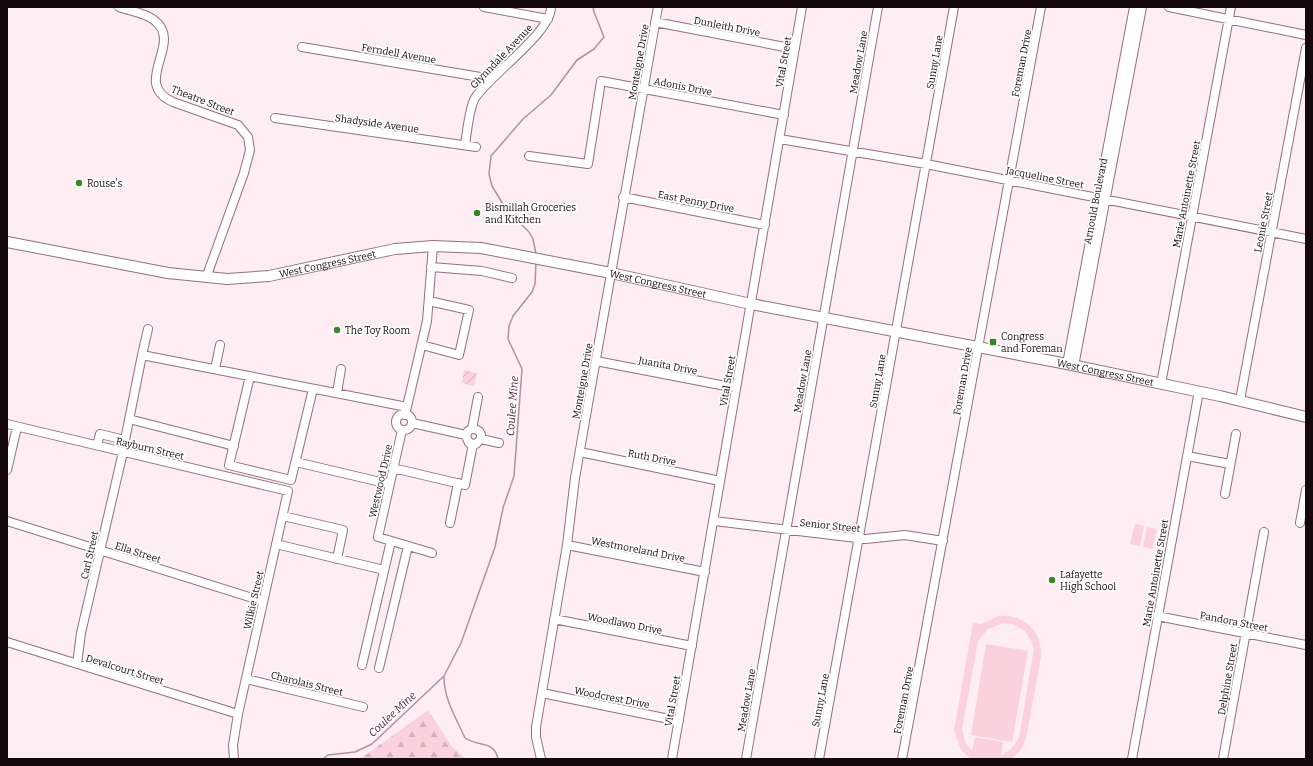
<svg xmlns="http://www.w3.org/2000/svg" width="1313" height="766" font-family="Bitter,serif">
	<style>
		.green { fill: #fbd1de; fill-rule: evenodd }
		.forest { fill: url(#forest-firs) }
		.garden { fill: url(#garden-furrows) }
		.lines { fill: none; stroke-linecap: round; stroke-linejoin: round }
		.stream { stroke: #b88f9d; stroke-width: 1.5 }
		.minor-casing { stroke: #946f7c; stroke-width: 10 }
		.major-casing { stroke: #946f7c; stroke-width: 12 }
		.minor { stroke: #fff; stroke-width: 8 }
		.major { stroke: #fff; stroke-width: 10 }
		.poi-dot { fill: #3c842a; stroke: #fff; stroke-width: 1.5 }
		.labels { text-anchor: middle; stroke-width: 3.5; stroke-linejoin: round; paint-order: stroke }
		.street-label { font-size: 10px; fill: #16090d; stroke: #fff }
		.poi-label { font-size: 10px; fill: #16090d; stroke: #fff; text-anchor: start }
		.water-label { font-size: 11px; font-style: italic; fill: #562137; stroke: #fff }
	</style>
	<defs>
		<pattern id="forest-firs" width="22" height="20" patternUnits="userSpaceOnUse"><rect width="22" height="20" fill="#fbd1de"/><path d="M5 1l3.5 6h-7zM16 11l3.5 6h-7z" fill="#d6b2bd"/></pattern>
		<pattern id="garden-furrows" width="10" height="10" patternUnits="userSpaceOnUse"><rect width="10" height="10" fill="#fbd1de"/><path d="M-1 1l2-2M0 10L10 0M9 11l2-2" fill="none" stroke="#d6b2bd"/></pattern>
	</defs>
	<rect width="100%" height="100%" fill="#feedf2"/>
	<path class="green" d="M1135,524L1144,526L1140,546L1130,544Z
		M1147,527L1157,529L1152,549L1143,547Z
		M999,616C1023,613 1043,632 1041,657L1026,738L1023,747L1012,759H971L961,750L954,730L973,623L981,624ZM1003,623L1012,624L1025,631L1031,640L1034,649L1019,738L1011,749L1001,756L1003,742L975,737L972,751L965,742L962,729L978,641L988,629Z
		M986,644L1028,651L1012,742L971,735Z"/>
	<path class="forest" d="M428,710L452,747L466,759H360Z"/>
	<path class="garden" d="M464,370L477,373L474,386L462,383Z"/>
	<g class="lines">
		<path class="stream" d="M536,254L533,239L529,232L506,209L492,186L489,174L491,156L523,119L551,95L577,60L594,49L604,37L594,12L593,7
			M444,677C444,699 456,718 465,738C478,747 494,740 498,759
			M323,759L328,755L355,752L372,744L444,676L461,643L495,547L503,508L514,476L522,369L508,339L509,326L513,316L532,292L535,284L536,262"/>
		<defs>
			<path id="minor" d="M119,7C130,11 145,13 154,20C185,43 130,83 173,102L238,125L248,137L250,150L244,173L206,278
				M484,7L548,19
				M1169,7L1306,35
				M655,22L795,49
				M302,47L492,79
				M275,118L476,147
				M780,139L926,164L1306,239
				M465,145C467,133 469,108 475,98C491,74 551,33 551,7
				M529,156L588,164L601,81L784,115
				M623,197L765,225
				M431,267L482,271L512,278
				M148,329L142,355L407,407
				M422,345L459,355L469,310L429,301
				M596,361L736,388
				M1067,364L1134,7
				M1074,366L1142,7
				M215,369L220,345
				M250,376L229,465L291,480L313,389
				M1161,384L1231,7
				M337,393L341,369
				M1240,400L1306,48
				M396 422a8 8 0 1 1 16 0a8 8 0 1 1-16 0Z
				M405,415L427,321L433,246
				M129,419L234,446
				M412,423L466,435
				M7,424L288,491L238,714L233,745L234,759
				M472,429C478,429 482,432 481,439L476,444L469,443L466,436L468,431L472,429L478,397
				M402,430L378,537L432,553
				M481,439L499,443
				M97,445L100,434L125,440L142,355
				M580,452L720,481
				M1187,456L1230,464
				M296,462L389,484
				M393,468L465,485L473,444
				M7,470L17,427
				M1225,494L1236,434
				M283,516L343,530L337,559
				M7,521L262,601
				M714,521L865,539L905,535L943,541
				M450,523L458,483
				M1300,523L1306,490
				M276,544L384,570
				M567,545L705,572
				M1157,616L1306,645
				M554,619L692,646
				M7,642L238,714
				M77,664L81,633L123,452
				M362,665L391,541
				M379,668L408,546
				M246,679L363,707
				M542,693L679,721
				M541,759L536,737V727L567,545L575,478L658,7
				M672,759L802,7
				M746,759L878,7
				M819,759L954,7
				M902,759L1041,7
				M1132,759L1199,391
				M1223,759L1264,532"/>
			<g id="major">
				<path id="s1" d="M7,242L168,273L227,279L269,276L395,249L433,246L481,248L611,273L751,304L1067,364L1220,396L1306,417"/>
			</g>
		</defs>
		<use href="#minor" class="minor-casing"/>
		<use href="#major" class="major-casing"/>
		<use href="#minor" class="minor"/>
		<use href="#major" class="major"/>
	</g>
	<g class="poi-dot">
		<circle cx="79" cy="183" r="4"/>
		<circle cx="477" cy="213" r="4"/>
		<circle cx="337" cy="330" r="4"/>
		<rect x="989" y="338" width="8" height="8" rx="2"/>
		<circle cx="1052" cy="580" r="4"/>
	</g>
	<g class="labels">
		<g class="street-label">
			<text transform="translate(727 26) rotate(11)" y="4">Dunleith Drive</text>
			<text transform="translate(399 53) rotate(10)" y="4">Ferndell Avenue</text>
			<text transform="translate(501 56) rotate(-46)" y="4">Glynndale Avenue</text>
			<text transform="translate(638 62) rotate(-80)" y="4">Monteigne Drive</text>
			<text transform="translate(783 62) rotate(-80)" y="4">Vital Street</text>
			<text transform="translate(858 62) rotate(-80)" y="4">Meadow Lane</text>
			<text transform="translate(934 62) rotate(-80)" y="4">Sunny Lane</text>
			<text transform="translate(1021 63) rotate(-79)" y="4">Foreman Drive</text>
			<text transform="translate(683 86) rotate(11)" y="4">Adonis Drive</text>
			<text transform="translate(203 100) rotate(21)" y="4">Theatre Street</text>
			<text transform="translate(377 123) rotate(8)" y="4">Shadyside Avenue</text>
			<text transform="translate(1045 177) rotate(11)" y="4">Jacqueline Street</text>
			<text transform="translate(1186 194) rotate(-79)" y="4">Marie Antoinette Street</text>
			<text transform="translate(696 201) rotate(11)" y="4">East Penny Drive</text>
			<text transform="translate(1095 201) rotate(-79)" y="4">Arnould Boulevard</text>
			<text transform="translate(1263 222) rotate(-79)" y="4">Leonie Street</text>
			<text dy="4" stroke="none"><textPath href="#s1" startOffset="325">West Congress Street</textPath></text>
			<text dy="4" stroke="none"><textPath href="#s1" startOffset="661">West Congress Street</textPath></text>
			<text transform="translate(668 365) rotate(11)" y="4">Juanita Drive</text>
			<text dy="4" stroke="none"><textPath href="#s1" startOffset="1117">West Congress Street</textPath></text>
			<text transform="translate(582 381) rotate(-80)" y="4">Monteigne Drive</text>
			<text transform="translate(727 381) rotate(-80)" y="4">Vital Street</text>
			<text transform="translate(802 381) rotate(-80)" y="4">Meadow Lane</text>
			<text transform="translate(877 381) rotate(-80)" y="4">Sunny Lane</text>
			<text transform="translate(962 381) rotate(-80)" y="4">Foreman Drive</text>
			<text transform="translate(150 448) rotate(13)" y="4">Rayburn Street</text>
			<text transform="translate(652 457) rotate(11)" y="4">Ruth Drive</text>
			<text transform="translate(380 481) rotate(-77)" y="4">Westwood Drive</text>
			<text transform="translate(830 525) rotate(6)" y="4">Senior Street</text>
			<text transform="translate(638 549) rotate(11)" y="4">Westmoreland Drive</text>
			<text transform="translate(138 552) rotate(18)" y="4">Ella Street</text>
			<text transform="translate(89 555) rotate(-77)" y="4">Carl Street</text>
			<text transform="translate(1155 573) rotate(-80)" y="4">Marie Antoinette Street</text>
			<text transform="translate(253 600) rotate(-77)" y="4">Wilkie Street</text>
			<text transform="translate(1234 621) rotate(11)" y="4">Pandora Street</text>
			<text transform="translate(625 623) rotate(11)" y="4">Woodlawn Drive</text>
			<text transform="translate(125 669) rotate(17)" y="4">Devalcourt Street</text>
			<text transform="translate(1227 679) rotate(-80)" y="4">Delphine Street</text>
			<text transform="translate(307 683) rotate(14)" y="4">Charolais Street</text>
			<text transform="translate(612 697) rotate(11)" y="4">Woodcrest Drive</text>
			<text transform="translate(746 700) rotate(-80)" y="4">Meadow Lane</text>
			<text transform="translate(820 700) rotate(-79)" y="4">Sunny Lane</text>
			<text transform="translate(903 700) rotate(-79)" y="4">Foreman Drive</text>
			<text transform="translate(672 701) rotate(-80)" y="4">Vital Street</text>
		</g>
		<g class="poi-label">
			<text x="87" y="187">Rouse's</text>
			<text x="485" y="211">Bismillah Groceries<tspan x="485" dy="12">and Kitchen</tspan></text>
			<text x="345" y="334">The Toy Room</text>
			<text x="1001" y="340">Congress<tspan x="1001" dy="12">and Foreman</tspan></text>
			<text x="1060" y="578">Lafayette<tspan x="1060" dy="12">High School</tspan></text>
		</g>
		<g class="water-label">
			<text transform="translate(512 406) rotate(-86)" y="4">Coulee Mine</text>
			<text transform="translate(392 714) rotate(-43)" y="4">Coulee Mine</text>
		</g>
	</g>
	<rect width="1313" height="766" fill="none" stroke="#16090d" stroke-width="16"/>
</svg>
